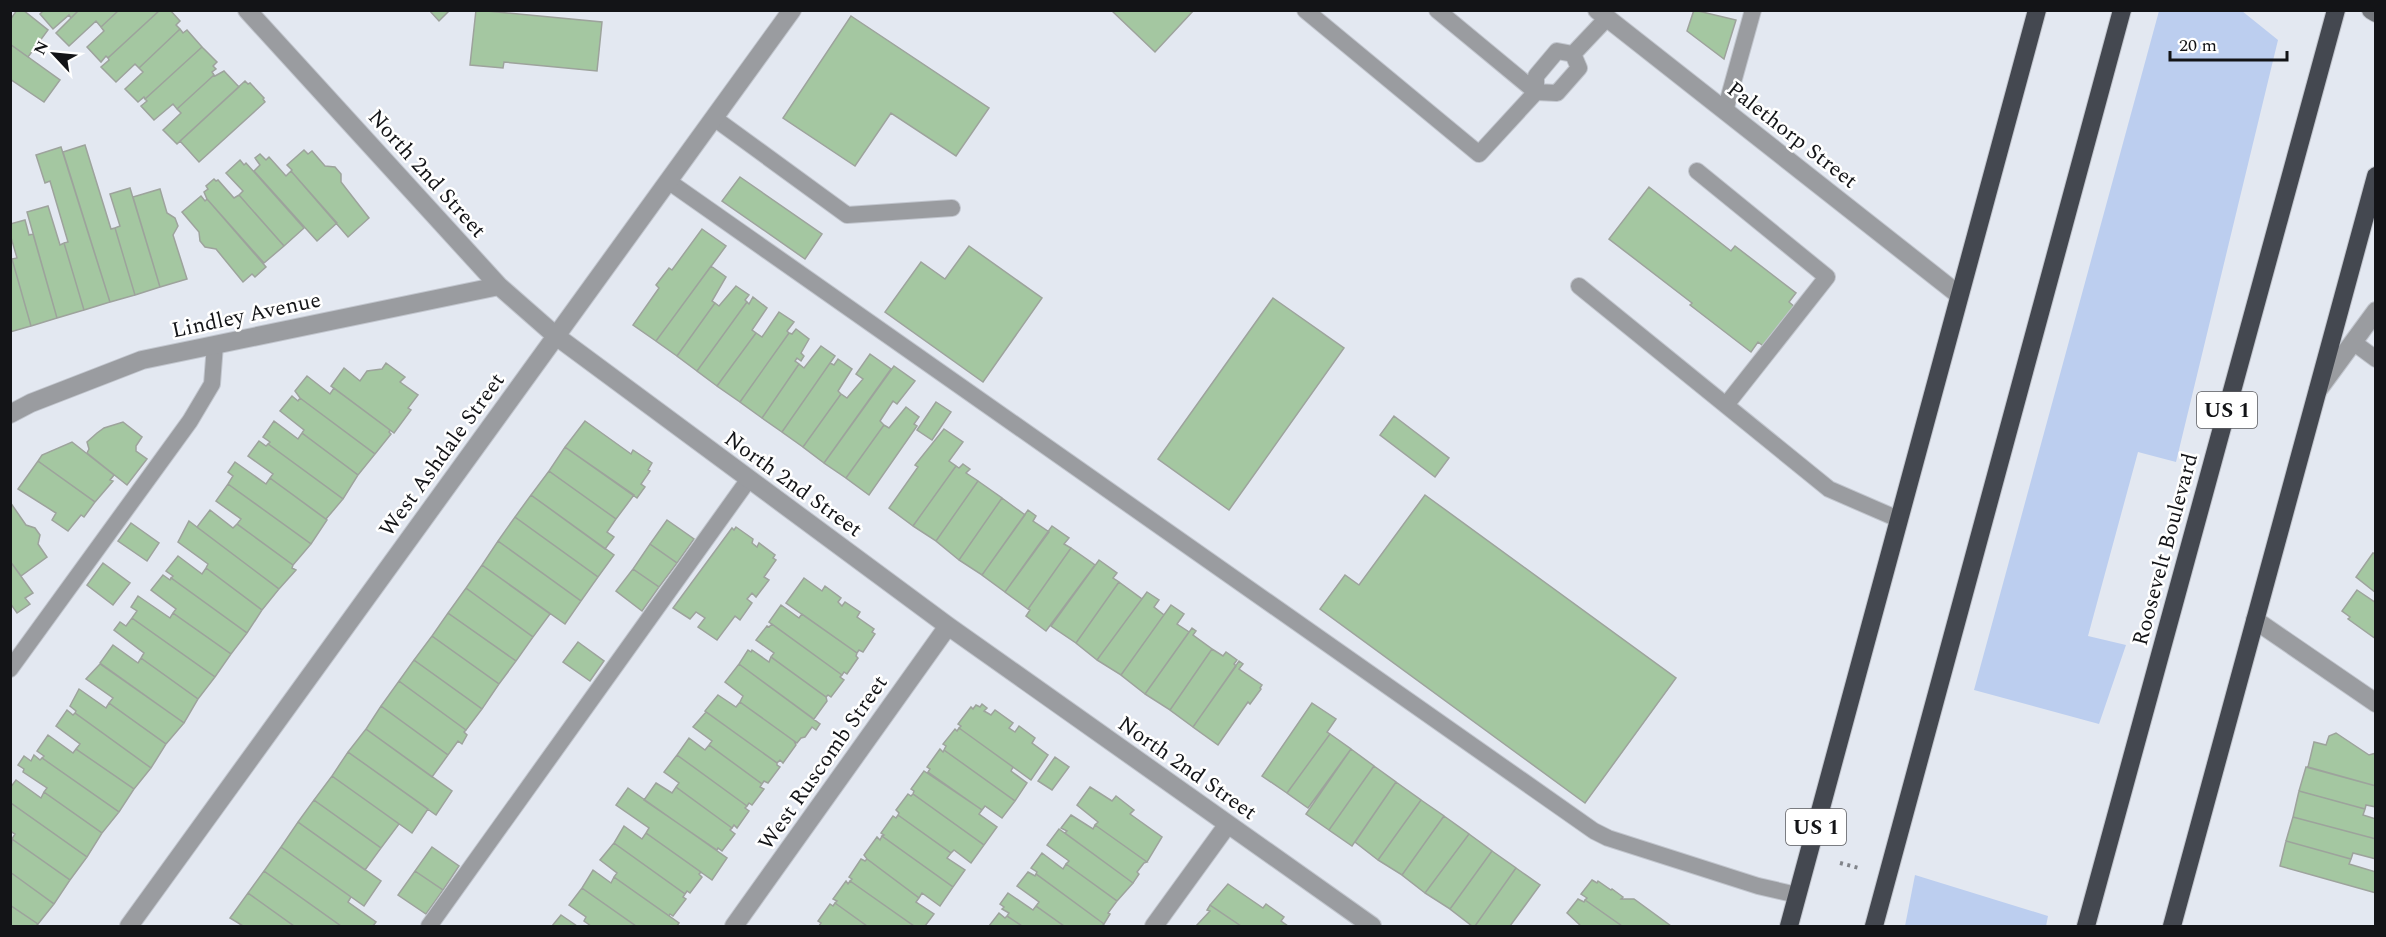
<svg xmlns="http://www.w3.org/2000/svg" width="2386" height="937" font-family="Spectral,serif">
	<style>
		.green { fill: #bcceef }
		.building { fill: #a4c7a1; stroke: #9da39c; stroke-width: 1.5 }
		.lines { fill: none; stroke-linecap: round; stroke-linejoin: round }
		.lane-casing { stroke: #c2c6ce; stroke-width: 18 }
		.street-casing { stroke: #c2c6ce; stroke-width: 20 }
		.secondary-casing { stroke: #c2c6ce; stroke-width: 20 }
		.highway-casing { stroke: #c2c6ce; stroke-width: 20 }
		.path { stroke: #81848a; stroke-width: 4; stroke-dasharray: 3 4.5; stroke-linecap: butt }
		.lane { stroke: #9a9ca0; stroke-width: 16 }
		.street { stroke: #9a9ca0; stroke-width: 18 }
		.secondary { stroke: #75787d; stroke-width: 18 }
		.highway { stroke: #444850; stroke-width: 18 }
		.labels { text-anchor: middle; stroke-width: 5; stroke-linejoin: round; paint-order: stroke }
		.shield { fill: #fff; stroke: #5a5a5d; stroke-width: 1.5 }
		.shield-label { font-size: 21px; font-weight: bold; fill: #131417 }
		.street-label { font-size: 22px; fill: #131417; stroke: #fff }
	</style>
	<rect width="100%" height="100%" fill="#e3e8f1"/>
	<path class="green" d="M2159,11H2242L2278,40L2176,462L2138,452L2088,636L2126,645L2099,724L1974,690Z
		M1915,875L2048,916L2046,926H1905Z"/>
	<path class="building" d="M17,10H23L48,30L28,57L10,44V20Z
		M44,10H79L71,18L69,15L53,29L40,14Z
		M79,10H119L101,27L96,21L69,46L56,33Z
		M119,10H160L108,58L106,56L101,62L87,47L104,31L101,27Z
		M160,10H170L180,21L176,25L180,29L139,68L135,64L116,82L101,67L109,60L108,58Z
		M429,10H450L439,21Z
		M476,10L602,22L597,71L504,62L503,68L470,65Z
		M1111,10H1194L1155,52Z
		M1694,10L1736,20L1724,59L1687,31Z
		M851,16L989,108L956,156L891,113L855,166L783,118Z
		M180,29L183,33L187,30L202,47L145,99L144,97L138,102L125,89L143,72L139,68Z
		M10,44L60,80L44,102L10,79Z
		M202,47L217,62L213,66L216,69L212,72L214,75L177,109L173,104L154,120L141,106L147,101L145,99Z
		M224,71L239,87L177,144L163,130L181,113L177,109L214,75L215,76Z
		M245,81L248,84L250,83L264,98L263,99L265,102L199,162L180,141Z
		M85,145L111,229L115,228L135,295L110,302L63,152Z
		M61,147L110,302L84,310L64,243L68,242L50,181L45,183L36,155Z
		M304,150L308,154L312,151L325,166L335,167L341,174V182L369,218L348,237L291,171L292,170L287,165Z
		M260,154L266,160L269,157L286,176L291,171L337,223L317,241L254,171L260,165L255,158Z
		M240,160L244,165L246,163L304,228L284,246L239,195L243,191L226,173Z
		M740,177L822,234L805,259L722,201Z
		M214,179L216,181L218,180L234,198L239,195L284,246L264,263L207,199L204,192L208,189L206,186Z
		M1649,187L1731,251L1735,246L1796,293L1789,302L1796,308L1766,348L1758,342L1751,352L1690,305L1692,303L1609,239Z
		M130,188L160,287L135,295L115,228L120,226L110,194Z
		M160,189L167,213L175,218L178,226L173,235L187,279L160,287L133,197Z
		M201,196L205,201L207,199L266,267L255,277L252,274L243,282L216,249L205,247L200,241L199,232L182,212Z
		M48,206L60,245L64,243L84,310L57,318L27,212Z
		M25,220L29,235L33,234L57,318L31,326L12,259L17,258L10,234V224Z
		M702,229L726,246L656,341L633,325L659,288L656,285L669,268L672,270Z
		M969,246L1042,298L983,382L885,312L921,262L945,279Z
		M12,259L31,326L10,332V260Z
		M711,266L726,277L712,301L715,303L677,356L656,341Z
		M736,286L749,295L745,300L747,302L697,371L677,356L715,303L719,306Z
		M753,297L767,308L752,330L756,333L717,386L697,371L747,302L749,304Z
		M1273,298L1344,348L1229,510L1158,459Z
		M779,312L794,322L787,331L789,333L740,402L717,386L756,333L762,337Z
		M796,329L809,339L801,353L804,356L801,361L797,358L795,361L799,364L762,418L740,402L789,333L792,334Z
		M821,346L835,356L782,432L762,418L799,364L804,368Z
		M870,354L891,369L824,463L803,447L841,394L847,398L863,379L856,374Z
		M838,359L852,369L838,391L841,394L803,447L782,432L830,363L834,365Z
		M386,363L405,377L400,382L418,395L408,408L411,410L394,433L331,386L344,368L360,381L367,371L382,369Z
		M894,366L915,381L897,404L893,401L880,421L884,425L846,478L824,463Z
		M307,376L330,394L334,388L390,430L389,432L391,434L375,454L300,398L295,391Z
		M292,396L298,401L300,398L375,454L358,475L302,433L304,430L280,411Z
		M936,402L951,412L932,440L917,430Z
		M906,407L919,417L914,424L917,426L869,495L846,478L884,425L889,428Z
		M1394,416L1449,458L1435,477L1380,435Z
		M274,421L298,439L302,433L358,475L343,499L268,444L270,442L263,437Z
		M585,421L631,454L633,450L652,463L648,470L650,471L641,484L645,487L637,498L565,447Z
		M123,422L142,437L136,446V451L147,459L127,485L87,453L89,449L87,442L97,433L104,428Z
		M944,429L963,442L949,461L956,466L913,526L889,508L918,467L915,465Z
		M259,441L266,446L268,444L343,499L326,519L270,478L273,474L248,456Z
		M72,442L114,475L110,480L113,481L95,502L38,461L42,455Z
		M565,447L634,495L616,519L549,471Z
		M38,461L95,502L84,517L81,515L68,531L52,520L56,513L18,489Z
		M235,462L266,484L270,478L327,520L311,544L228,484L233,476L228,472Z
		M963,464L970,469L966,473L978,481L936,541L913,526L956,466L959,468Z
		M549,471L616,519L607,532L614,537L605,549L531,495Z
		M978,481L1002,498L959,560L936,541Z
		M228,484L311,544L293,565L237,524L241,519L216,501Z
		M531,495L614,555L598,577L515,517Z
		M1425,495L1676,678L1585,803L1320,609L1345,575L1359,585Z
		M1002,498L1025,515L982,575L959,560Z
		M10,502L26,525L35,528L40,535L38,544L47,557L21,576L10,561Z
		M210,510L233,528L237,524L293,565L292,568L296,570L279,589L197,527Z
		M1028,510L1036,516L1033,521L1049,532L1005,592L982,575Z
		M515,517L598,577L581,601L498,541Z
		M667,520L694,539L677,563L650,544Z
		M189,521L279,589L262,610L206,568L208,564L178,542Z
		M131,523L159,543L147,561L118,541Z
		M1052,526L1069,538L1064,544L1071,548L1028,609L1005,592Z
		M736,527L753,539L752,543L757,547L759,543L775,555L773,558L776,560L764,577L769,580L756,597L752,593L747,599L752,603L740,620L735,616L717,640L698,627L705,618L696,612L690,619L673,608L732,528L734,530Z
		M498,541L581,601L565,624L482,565Z
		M650,544L677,563L659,587L633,569Z
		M1071,548L1095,565L1046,631L1026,616L1030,610L1028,609Z
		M2373,553L2376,554V593L2356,577Z
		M178,556L202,574L206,568L262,610L247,633L171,578L173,576L166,571Z
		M1099,560L1117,573L1113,578L1119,582L1076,643L1051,626Z
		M10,561L33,593L25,598L30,604L17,613L10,603Z
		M103,563L130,583L113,605L87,585Z
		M482,565L550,614L533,637L466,588Z
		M633,569L659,587L642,611L616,591Z
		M163,575L170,580L171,578L247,633L231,654L173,613L176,609L151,590Z
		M804,578L822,591L825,586L841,598L838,602L842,606L845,602L860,612L857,617L874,629L872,632L875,634L863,652L859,650L857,653L786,603Z
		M1119,582L1142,599L1097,660L1076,643Z
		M466,588L533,637L516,661L448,613Z
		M2357,590L2376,603V639L2348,619L2350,617L2342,611Z
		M1147,592L1159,600L1154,607L1164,615L1121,675L1097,660Z
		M138,596L170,618L173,613L231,654L215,677L132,618L137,611L131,607Z
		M781,605L799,618L802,614L857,653L856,656L858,658L847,674L844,672L842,675L769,622Z
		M1171,605L1184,614L1177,624L1189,632L1145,694L1121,675Z
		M448,613L516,661L499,684L432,636Z
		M132,618L215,677L198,699L141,658L144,653L114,630L120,622L126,626Z
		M772,624L842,675L840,677L844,680L831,697L828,695L826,697L771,657L774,653L756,640L767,626L769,627Z
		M1192,628L1196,631L1193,635L1212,649L1170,710L1145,694Z
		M432,636L499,684L482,709L414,660Z
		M578,642L604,661L590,681L563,662Z
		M113,645L138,663L141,658L198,699L184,723L100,663Z
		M1212,649L1223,656L1226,652L1237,660L1234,664L1236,666L1193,727L1170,710Z
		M748,650L751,652L752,650L769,662L771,657L826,697L827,701L814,719L739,664Z
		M414,660L482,709L466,730L399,681Z
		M1239,661L1243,664L1239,669L1262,685L1260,688L1261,689L1250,704L1248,702L1218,745L1193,727Z
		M100,664L184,723L166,744L109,703L113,698L86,679Z
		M739,664L820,724L816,730L812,727L805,737L801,738L797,743L740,702L743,696L725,682Z
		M399,681L466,730L464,732L467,735L462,744L458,741L448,755L381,706Z
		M79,689L106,708L109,703L166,744L151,768L75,713L76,711L70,706Z
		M718,695L736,707L740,702L794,741L796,745L783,763L780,760L777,763L705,711Z
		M1312,703L1336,719L1327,732L1330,734L1287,793L1262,776Z
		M982,704L987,708L984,711L991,715L995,710L1013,723L1009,728L1015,732L1019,726L1035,738L1032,743L1048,755L1031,780L959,728L961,726L958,724L971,707L973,709L976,705L980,707Z
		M381,706L448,755L432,777L366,729Z
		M67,710L73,715L75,713L151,768L134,789L76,749L80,744L56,726Z
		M706,712L777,763V765L780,767L768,783L764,781L762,784L709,745L712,741L693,727Z
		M959,728L1013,767L1011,771L1027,783L1015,801L944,750L946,746L943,744L955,729L957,731Z
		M366,729L452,791L436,815L348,752Z
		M2336,733L2369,755L2376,753V786L2308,767L2314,742L2326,745L2329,736Z
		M1330,734L1351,749L1308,808L1287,793Z
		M48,735L73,753L76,749L134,789L119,812L42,758L44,756L37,751Z
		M689,738L705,750L709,745L762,784L760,787L764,789L752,805L749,803L747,806L677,755Z
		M940,749L943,752L944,750L1015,801L1002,818L985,806L982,810L928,772L930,769L927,767Z
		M1351,749L1374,766L1329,830L1306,814Z
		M348,752L428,809L412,833L332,776Z
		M34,755L40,760L42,758L119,812L102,833L44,792L47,788L23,772L24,769L18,765L24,756L31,761Z
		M677,755L747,806L745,808L749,811L737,828L734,825L732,828L676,787L679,783L664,772Z
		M1055,757L1069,767L1052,790L1038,781Z
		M1374,766L1396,782L1352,846L1329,830Z
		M2306,767L2376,786V807L2366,805L2365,809L2299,791Z
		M924,771L982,810L979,814L997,827L984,845L913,794L914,791L911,789Z
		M332,776L399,824L381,848L314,800Z
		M16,780L41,798L44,792L102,833L87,857L11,803L10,788Z
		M1396,782L1421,800L1378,860L1355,842Z
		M656,783L672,793L676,787L732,828L730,830L735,834L722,851L718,848L717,850L644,800Z
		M1090,787L1112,801L1116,796L1134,810L1130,814L1162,837L1147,862L1095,825L1098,822L1077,805Z
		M628,788L727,858L712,880L646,833L649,828L616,805Z
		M2299,791L2365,809L2363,815L2376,819V839L2293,817Z
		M908,794L911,796L913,794L984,845L971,863L954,850L951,853L898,815L899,813L896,810Z
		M314,800L381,848L365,870L298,822Z
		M1421,800L1444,816L1402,875L1378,860Z
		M11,803L87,857L70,880L12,839L15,834L10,831Z
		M898,815L951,853L947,858L965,870L953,887L882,836L884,835L881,833L893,816L896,818Z
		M1071,815L1093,829L1095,825L1147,862L1144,863L1137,872L1139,874L1133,883L1065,833L1067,831L1061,828Z
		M1444,816L1469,834L1425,893L1402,875Z
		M2293,817L2376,839V859L2353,853L2351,859L2286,841Z
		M298,822L381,881L364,906L281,847Z
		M624,826L642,839L646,833L701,872L699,874L702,877L690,893L687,891L685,894L614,843Z
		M1059,829L1133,883L1117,901L1066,864L1069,861L1047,845Z
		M1469,834L1492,851L1450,909L1425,893Z
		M882,836L953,887L940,906L922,893L919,898L867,859L864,855L877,837L880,840Z
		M12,839L70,880L54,904L10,872Z
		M2286,841L2351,859L2349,864L2376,872V893L2280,866Z
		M614,843L685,894L683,897L686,899L673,916L670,914L669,916L614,877L617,873L600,860Z
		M281,847L351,897L348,902L376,922L373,926H341L264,871Z
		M432,847L459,866L443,890L415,871Z
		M1492,851L1516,868L1475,926H1472L1450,909Z
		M1042,853L1063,869L1066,864L1117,901L1108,913L1110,914L1104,924L1036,874L1037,872L1031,868Z
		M861,859L865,861L867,859L919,898L916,902L934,914L925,926H914L850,881L852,879L849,877Z
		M1516,868L1540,885L1510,926H1475Z
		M593,870L611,883L614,877L679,923L677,926H636L582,888Z
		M264,871L341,926H294L248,893Z
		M415,871L443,890L426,914L398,895Z
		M10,872L54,904L38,924L10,905Z
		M1028,872L1035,876L1036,874L1104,924L1102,926H1064L1036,906L1039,902L1017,886Z
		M1592,880L1597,883L1598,881L1611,890L1612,889L1623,897L1621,899H1634L1671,926H1622L1585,900L1587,898L1581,894Z
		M846,881L848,884L850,881L914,926H867L835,903L837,901L833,899Z
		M1228,884L1263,908L1266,904L1284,917L1281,921L1288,926H1241L1210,905Z
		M582,888L636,926H591L584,921L586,917L569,905Z
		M248,893L294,926H243L230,918Z
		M1008,893L1033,910L1036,906L1064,926H1022L1007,916L1009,913L1002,909L1004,907L1000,904Z
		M1578,899L1584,902L1585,900L1622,926H1581L1567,913Z
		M835,903L867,926H819L821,923L818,921L830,904L833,906Z
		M10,905L38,924L36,926H10Z
		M1210,905L1241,926H1196L1210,911L1207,910Z
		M999,913L1005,918L1007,916L1022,926H989Z
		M561,915L577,926H552Z"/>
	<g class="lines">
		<defs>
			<path id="lane" d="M1305,10L1479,154L1536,92L1437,10
				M1557,51L1573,54L1579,68L1557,93L1536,92V76Z
				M1573,54L1607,18
				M1725,111L1753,10
				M714,118L847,215L952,208
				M1697,171L1827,277L1726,405
				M668,181L1594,831L1608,838L1758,886L1797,895
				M1579,286L1829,489L1898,519
				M2353,342L2376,359
				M10,669L190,421L212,384L215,345
				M429,926L749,479"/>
			<path id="street" d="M247,10L499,286L556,336L948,626L1372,926
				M1597,10L1959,295
				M2318,390L2376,311
				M10,414L31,403L142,360L499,286
				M2255,620L2376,703
				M129,926L792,10
				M734,926L948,626
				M1154,926L1228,824"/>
			<path id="secondary" d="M2371,10L2376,13"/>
			<path id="highway" d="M1789,926L2037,10
				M1874,926L2122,10
				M2086,926L2336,10
				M2172,926L2376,176"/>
		</defs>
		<use href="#lane" class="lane-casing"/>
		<use href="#street" class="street-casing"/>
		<use href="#secondary" class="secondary-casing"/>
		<use href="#highway" class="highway-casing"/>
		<path class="path" d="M1840,863L1859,868"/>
		<use href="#lane" class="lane"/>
		<use href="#street" class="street"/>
		<use href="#secondary" class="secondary"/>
		<use href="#highway" class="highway"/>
	</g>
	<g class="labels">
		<g class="shield">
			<rect x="2197" y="392" width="60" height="36" rx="4.5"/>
			<rect x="1786" y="809" width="60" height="36" rx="4.5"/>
		</g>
		<g class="shield-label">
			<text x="2227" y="417">US 1</text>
			<text x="1816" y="834">US 1</text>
		</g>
		<g class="street-label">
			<text transform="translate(1793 134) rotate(38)" y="8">Palethorp Street</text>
			<text transform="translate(428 173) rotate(48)" y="8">North 2nd Street</text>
			<text transform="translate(246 314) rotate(-12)" y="8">Lindley Avenue</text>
			<text transform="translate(441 454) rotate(-54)" y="8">West Ashdale Street</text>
			<text transform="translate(794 483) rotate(36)" y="8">North 2nd Street</text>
			<text transform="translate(2164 549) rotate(-75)" y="8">Roosevelt Boulevard</text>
			<text transform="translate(822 762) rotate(-55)" y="8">West Ruscomb Street</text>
			<text transform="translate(1188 767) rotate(35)" y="8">North 2nd Street</text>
		</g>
	</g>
	<rect width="2386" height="937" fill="none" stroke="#131417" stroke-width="24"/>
	<g transform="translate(54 54) rotate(296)" stroke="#ffffff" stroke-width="4.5" paint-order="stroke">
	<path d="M0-4.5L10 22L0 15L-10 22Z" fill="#131417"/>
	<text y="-9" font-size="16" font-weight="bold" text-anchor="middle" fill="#131417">N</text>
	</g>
	<path d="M2170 51v9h117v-9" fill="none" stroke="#131417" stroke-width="3"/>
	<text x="2179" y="51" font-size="18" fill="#131417" stroke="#ffffff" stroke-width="4.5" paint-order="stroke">20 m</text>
</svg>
